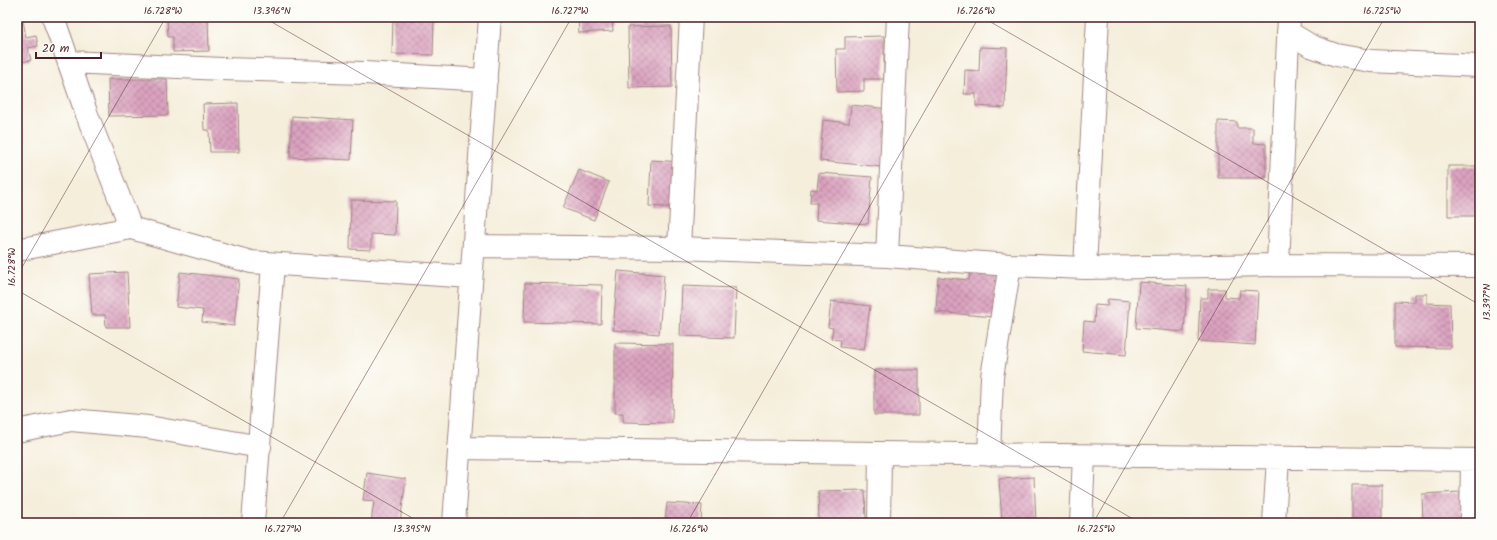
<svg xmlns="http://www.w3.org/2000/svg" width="1497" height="540" font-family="Kalam,sans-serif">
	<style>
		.building { fill: url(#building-cross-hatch) }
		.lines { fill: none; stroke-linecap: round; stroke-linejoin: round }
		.street-casing { stroke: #a08683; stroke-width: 24 }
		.street { stroke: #fff; stroke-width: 22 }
		.ticks { fill: none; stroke: #4a1f2b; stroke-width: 1; stroke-opacity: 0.45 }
		.neatline { fill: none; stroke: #4a1f2b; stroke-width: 1.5 }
		.ticks-label { font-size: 10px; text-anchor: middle; fill: #4a1f2b }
	</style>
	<defs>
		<pattern id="building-cross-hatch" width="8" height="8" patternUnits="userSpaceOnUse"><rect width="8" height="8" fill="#dba3c0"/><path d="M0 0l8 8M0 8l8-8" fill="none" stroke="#b4849c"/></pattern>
	</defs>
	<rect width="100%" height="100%" fill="#fdfcf7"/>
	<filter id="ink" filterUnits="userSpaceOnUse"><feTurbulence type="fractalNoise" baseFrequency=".025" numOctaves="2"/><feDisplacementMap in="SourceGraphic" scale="8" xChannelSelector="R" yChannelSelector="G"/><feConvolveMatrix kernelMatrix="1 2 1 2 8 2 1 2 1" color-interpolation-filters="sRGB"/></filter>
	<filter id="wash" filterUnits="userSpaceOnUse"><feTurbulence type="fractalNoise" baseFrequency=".012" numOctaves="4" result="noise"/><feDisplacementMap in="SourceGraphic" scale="16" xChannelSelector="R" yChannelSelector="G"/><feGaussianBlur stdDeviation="0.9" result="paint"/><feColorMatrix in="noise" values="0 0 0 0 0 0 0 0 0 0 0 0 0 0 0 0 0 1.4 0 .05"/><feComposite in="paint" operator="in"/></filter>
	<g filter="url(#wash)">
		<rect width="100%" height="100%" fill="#f5eedb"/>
		<g id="blocks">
			<path class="building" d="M167,17H208L209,51L173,52V37H168Z
				M393,17H434L433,55L392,54Z
				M573,17H612L613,31L579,33L578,19H573Z
				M23,21L26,37L36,35L38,46L28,48L31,60L17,63V22Z
				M671,26L672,87L629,88L628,27Z
				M884,36V79H864V91L837,92L836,49H845V37Z
				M980,47L1007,48L1005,108L976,106V94H964L965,70L979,71Z
				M108,79H167L168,115L109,116Z
				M238,103L239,152H210L209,130H204L203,104Z
				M851,105L889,109L883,167L820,161L823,120L849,123Z
				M292,116L353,120L351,160L290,157Z
				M1218,121L1237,122V128H1253V143L1266,144V178H1218Z
				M651,160L682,162L680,208L649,206Z
				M1448,166H1480V216H1448Z
				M579,170L609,182L594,220L563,208Z
				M819,173L872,177L868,224L816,220L817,203H810L811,189L817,190Z
				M351,200L396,201L395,235L371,234V250L350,249Z
				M970,270L998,273L994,317L936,312L938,277L969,280Z
				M618,271L664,275L659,334L613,330Z
				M127,272L130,327H106L105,315H92L89,274Z
				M180,272L239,279L234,326L202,322L203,310L176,307Z
				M1139,282L1187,286L1184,332L1136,328Z
				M525,283L602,285L601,324L524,322Z
				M682,286L736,288L734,338L680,336Z
				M1208,289H1225V297L1239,298L1240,290L1258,291L1255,345L1198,341L1200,298H1208Z
				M1415,294H1427V303L1450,304L1451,348L1395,347V301L1415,302Z
				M1108,299L1130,301L1126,355L1082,351L1084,321L1094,322L1095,305L1107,306Z
				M831,301L870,306L864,350L840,347L841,340L831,339L833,328L828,327Z
				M615,343L673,344L672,423L623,422V413H615Z
				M874,370H919V415H874Z
				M367,473L406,479L400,523H371L374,501L363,500Z
				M1034,477L1036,523H1002L999,479Z
				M1352,485H1382V523H1352Z
				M865,490L866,523H819L818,491Z
				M1460,492L1462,523H1423L1422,494Z
				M667,503L702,505L701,523H665Z"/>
		</g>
	</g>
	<g filter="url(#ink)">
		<use href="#blocks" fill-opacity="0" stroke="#a08683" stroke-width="1"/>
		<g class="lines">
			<defs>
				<path id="street" d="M53,17L86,112L131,228L251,262L471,277
					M1288,32L1311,46L1336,55L1370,61L1480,66
					M69,62L222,69L364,73L486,80
					M474,246L679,248L887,256L1010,265L1085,268L1278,265L1289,17
					M679,248L691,17
					M17,250L131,228
					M887,256L898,17
					M1278,265L1480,266
					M1085,268L1098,17
					M17,431L71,420L148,427L260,447
					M459,448L1480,460
					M989,455L992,377L1010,265
					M253,523L273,264
					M454,523L490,17
					M879,523L880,453
					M1081,523L1084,456
					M1274,523L1278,458
					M1471,523L1472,460"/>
			</defs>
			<use href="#street" class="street-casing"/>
			<use href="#street" class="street"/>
		</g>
	</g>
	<path class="ticks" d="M263,17L1140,523M982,17L1480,305M17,276L166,17M17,290L421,523M280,523L572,17M687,523L979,17M1093,523L1385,17"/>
	<rect width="1497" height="540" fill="none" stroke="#fdfcf7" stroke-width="44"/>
	<path d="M36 52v6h65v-6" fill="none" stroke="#4a1f2b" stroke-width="2"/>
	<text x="42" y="52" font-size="12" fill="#4a1f2b" stroke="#fdfcf7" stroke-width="3" paint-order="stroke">20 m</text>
	<rect x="22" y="22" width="1453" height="496" class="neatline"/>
	<g class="ticks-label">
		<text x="163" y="14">16.728°W</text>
		<text x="272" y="14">13.396°N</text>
		<text x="570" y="14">16.727°W</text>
		<text x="976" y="14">16.726°W</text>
		<text x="1382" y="14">16.725°W</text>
		<text transform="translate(11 267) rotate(-90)" y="4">16.728°W</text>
		<text transform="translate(1486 302) rotate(-90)" y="4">13.397°N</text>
		<text x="283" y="532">16.727°W</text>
		<text x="412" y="532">13.395°N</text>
		<text x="689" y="532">16.726°W</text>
		<text x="1096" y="532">16.725°W</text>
	</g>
</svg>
